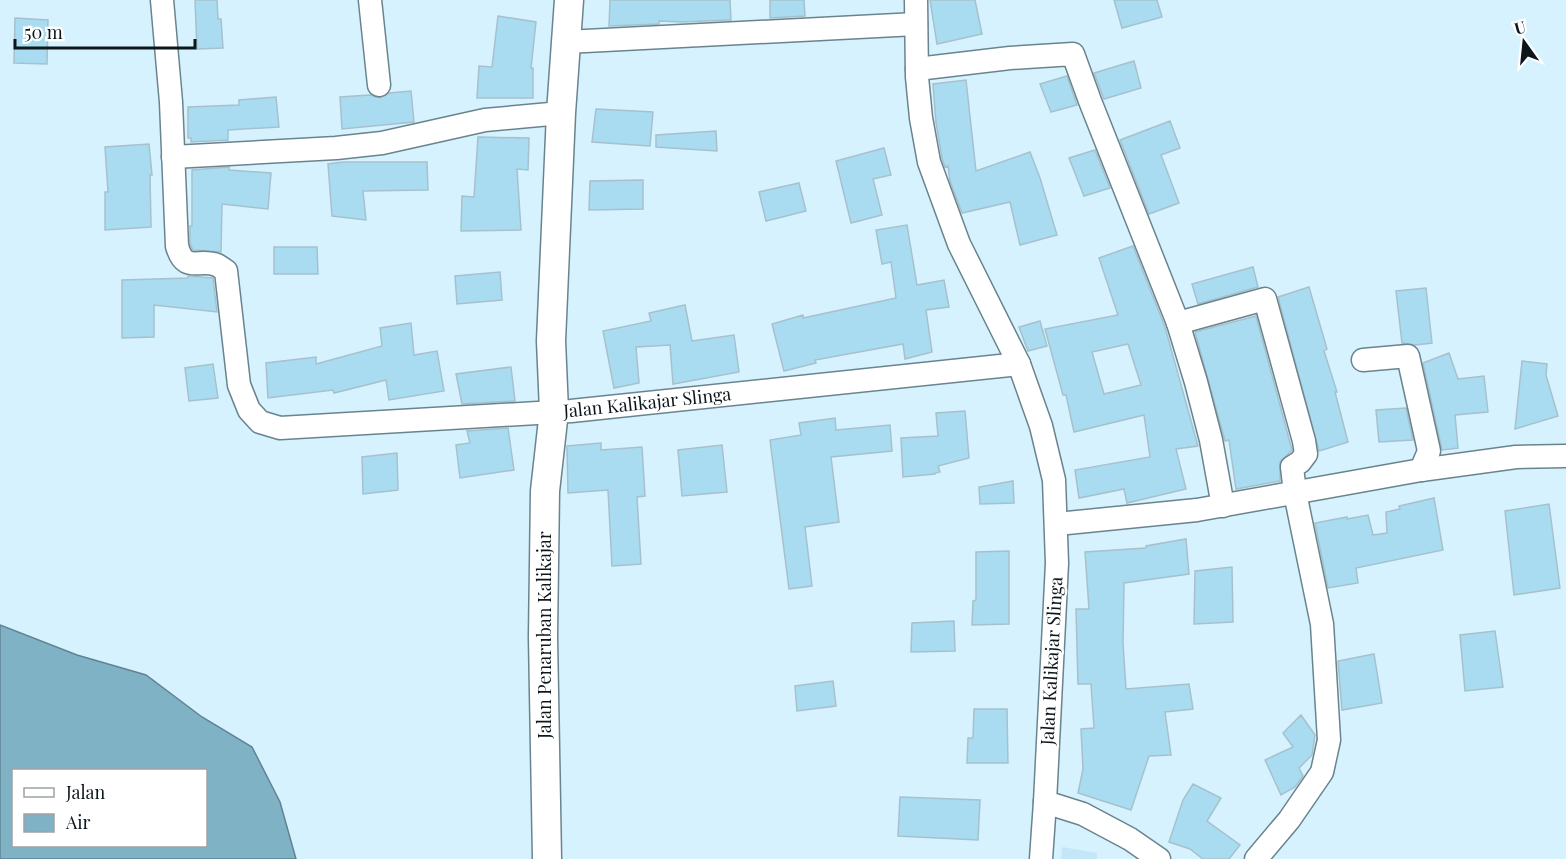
<svg xmlns="http://www.w3.org/2000/svg" width="1566" height="859" font-family="'Playfair Display',serif">
	<style>
		.built { fill: #c3e7f7 }
		.water { fill: #80b2c6; stroke: #5e8493; stroke-width: 1.5; fill-rule: evenodd }
		.building { fill: #a9dcf1; stroke: #a6c1cc; stroke-width: 1.5; fill-rule: evenodd }
		.lines { fill: none; stroke-linecap: round; stroke-linejoin: round }
		.minor-casing { stroke: #6a848e; stroke-width: 25 }
		.tertiary-casing { stroke: #6a848e; stroke-width: 31 }
		.minor { stroke: #fff; stroke-width: 22 }
		.tertiary { stroke: #fff; stroke-width: 28 }
		.labels { text-anchor: middle; stroke-width: 4.5; stroke-linejoin: round; paint-order: stroke }
		.street-label { font-size: 18px; fill: #0d171b; stroke: #fff }
	</style>
	<rect width="100%" height="100%" fill="#d6f2fe"/>
	<path class="built" d="M1062,847L1097,853V859H1061Z"/>
	<path class="water" d="M0,625L77,655L146,675L202,717L252,747L280,802L296,859H0ZM14,770H206V846H14Z"/>
	<path class="building" d="M195,0H217L218,19H221L223,48L197,49Z
		M610,0H730L731,20L682,22L659,21V24L609,26Z
		M770,0H804L805,16L770,18Z
		M930,0H975L982,34L937,44Z
		M1114,0H1157L1162,17L1122,28Z
		M498,16L536,22L531,68H533V98H477L479,66L492,67Z
		M15,18L48,20L47,64L14,63Z
		M1134,61L1141,88L1104,99L1094,73Z
		M1067,76L1077,105L1051,112L1040,84Z
		M966,80L976,171L1030,152L1040,178L1057,235L1020,245L1010,202L962,213L950,181L948,166L945,167L942,158L936,123L933,84Z
		M411,91L414,122L342,129L340,97L370,95L380,98L389,93Z
		M276,97L279,127L228,130V140L191,142V138H188V107L239,105V100Z
		M596,109L653,112L650,146L592,142Z
		M1170,121L1180,148L1161,155L1179,203L1149,214L1120,140Z
		M716,131L717,151L656,147V135Z
		M478,137L529,138L528,170L517,169L521,230L461,231L462,196L474,197Z
		M149,144L152,175H150L151,227L105,230V192H108L105,147Z
		M884,148L891,175L873,179L882,215L851,223L836,161Z
		M1095,150L1110,188L1084,196L1069,158Z
		M343,162H427L428,190L363,191L366,220L332,216L328,164Z
		M229,167V170L271,173L268,209L222,204L221,252L193,250L190,243V226H192V170Z
		M643,180V209L589,210L590,181Z
		M799,183L806,211L766,221L759,192Z
		M907,225L917,285L944,280L949,307L926,310L932,352L905,359L903,344L815,360L816,363L784,371L772,324L803,315V318L896,298L891,262L882,264L876,230Z
		M1133,246L1165,327L1198,446L1176,449L1186,489L1127,503L1124,489L1079,498L1075,470L1150,457L1144,415L1074,432L1066,395H1063L1045,329L1118,315L1099,258ZM1128,344L1141,385L1104,394L1092,352Z
		M274,247H317L318,274H274Z
		M1253,267L1258,287L1198,304L1192,284Z
		M500,272L502,300L457,304L455,276Z
		M188,276L213,278L217,312L154,305V337L122,338V280L188,278Z
		M1309,287L1327,349L1324,351L1337,392H1335L1348,442L1319,451L1278,297Z
		M1426,288L1432,343L1415,345L1402,343L1396,291Z
		M685,305L692,341L734,335L739,372L673,384L670,345L636,347L639,383L614,388L603,331L651,321L649,313Z
		M1256,316L1292,450L1280,462V481L1236,489L1229,440L1225,441L1195,332Z
		M1040,321L1047,346L1028,351L1019,327Z
		M411,323L414,355L437,351L444,391L389,400L386,380L334,393L333,390L268,398L266,363L316,357V364L382,346L380,328Z
		M1449,353L1458,379L1484,376L1488,412L1455,415L1458,448L1442,450L1423,363Z
		M1522,361L1547,364L1546,375L1558,416L1515,429Z
		M213,364L218,398L189,401L185,368Z
		M511,367L515,401L462,404L456,374Z
		M1406,408L1413,440L1379,442L1376,410Z
		M965,411L969,458L938,466L940,472L935,473V474L903,477L901,438L938,436L936,413Z
		M835,418L836,430L890,425L892,451L831,457L839,522L805,527L812,586L789,589L770,440L801,435L799,423Z
		M508,428L514,470L460,478L456,445L470,443L467,431Z
		M601,443V450L642,447L645,496L637,497L641,564L612,566L608,490L568,493L567,446Z
		M722,445L727,492L682,496L678,450Z
		M397,453L398,490L363,494L362,457Z
		M1013,481L1014,503L980,504L979,487Z
		M1434,498L1443,550L1356,568L1358,583L1328,588L1315,523L1347,517V519L1368,515L1373,535L1387,533L1386,512L1400,509L1399,506Z
		M1549,504L1560,588L1514,595L1505,511Z
		M1186,539L1189,574L1124,583L1123,643L1126,689L1189,684L1193,709L1165,712L1171,755L1149,756L1131,810L1078,793L1083,769L1081,729L1094,728L1091,684H1078L1076,609H1089L1085,552L1146,548V546Z
		M1009,551V624L972,625L973,601L976,600V552Z
		M1232,567L1233,622L1194,624L1195,571Z
		M954,621L955,651L911,652L912,623Z
		M1495,631L1503,687L1465,691L1460,635Z
		M1374,654L1382,703L1342,710L1338,661Z
		M833,681L836,706L797,711L795,686Z
		M974,709H1007L1008,763H967L968,738H973Z
		M1301,715L1315,735L1312,755L1299,768L1303,776L1295,787L1281,795L1265,760L1293,747L1283,733Z
		M1193,784L1221,798L1207,821L1240,845L1229,859H1203L1190,849L1169,842L1183,800Z
		M900,797L980,800L978,840L898,836Z"/>
	<g class="lines">
		<defs>
			<g id="minor">
				<path id="s1" d="M162,0L171,102L177,246C185,274 198,258 217,265C221,267 223,269 226,271L239,385L249,410L260,422L280,428L571,411L1019,364"/>
				<path d="M370,0L379,85"/>
				<path d="M916,0L917,77L921,118L929,162L959,244L1019,364L1041,426L1054,480L1057,563L1045,802L1083,814L1130,839L1159,859"/>
				<path d="M566,42L916,24"/>
				<path d="M917,69L1010,58L1073,54L1090,101L1178,323L1196,382L1211,440L1223,506"/>
				<path d="M173,157L336,148L382,143L485,120L561,113"/>
				<path d="M1178,323L1265,299L1304,441L1306,454L1300,462L1292,467L1295,493L1322,624L1329,740L1322,772L1289,820L1256,859"/>
				<path d="M1363,360L1408,356L1429,451L1421,470"/>
				<path d="M1057,524L1197,510L1421,470L1516,457L1566,456"/>
				<path d="M1041,859L1045,802"/>
			</g>
			<path id="tertiary" d="M547,859L543,637L545,491L554,411L551,341L561,113L569,0"/>
		</defs>
		<use href="#minor" class="minor-casing"/>
		<use href="#tertiary" class="tertiary-casing"/>
		<use href="#minor" class="minor"/>
		<use href="#tertiary" class="tertiary"/>
	</g>
	<g class="labels">
		<g class="street-label">
			<text dy="6" stroke="none"><textPath href="#s1" startOffset="854">Jalan Kalikajar Slinga</textPath></text>
			<text transform="translate(545 635) rotate(-90)" y="6">Jalan Penaruban Kalikajar</text>
			<text transform="translate(1052 661) rotate(-87)" y="6">Jalan Kalikajar Slinga</text>
		</g>
	</g>
	<rect x="12" y="769" width="195" height="78" fill="#ffffff" stroke="#9ea2a4" stroke-width="1.5"/>
	<rect x="24" y="788" width="30" height="9" fill="#ffffff" stroke="#9ea2a4" stroke-width="1.5"/>
	<text x="66" y="799" font-size="18" fill="#0d171b">Jalan</text>
	<rect x="24" y="814" width="30" height="18" fill="#80b2c6" stroke="#9ea2a4" stroke-width="1.5"/>
	<text x="66" y="829" font-size="18" fill="#0d171b">Air</text>
	<g transform="translate(1524 42) rotate(345)" stroke="#ffffff" stroke-width="4.5" paint-order="stroke">
	<path d="M0-4.5L10 22L0 15L-10 22Z" fill="#0d171b"/>
	<text y="-9" font-size="16" font-weight="bold" text-anchor="middle" fill="#0d171b">U</text>
	</g>
	<path d="M15 39v9h180v-9" fill="none" stroke="#0d171b" stroke-width="3"/>
	<text x="24" y="39" font-size="18" fill="#0d171b" stroke="#ffffff" stroke-width="4.5" paint-order="stroke">50 m</text>
</svg>
